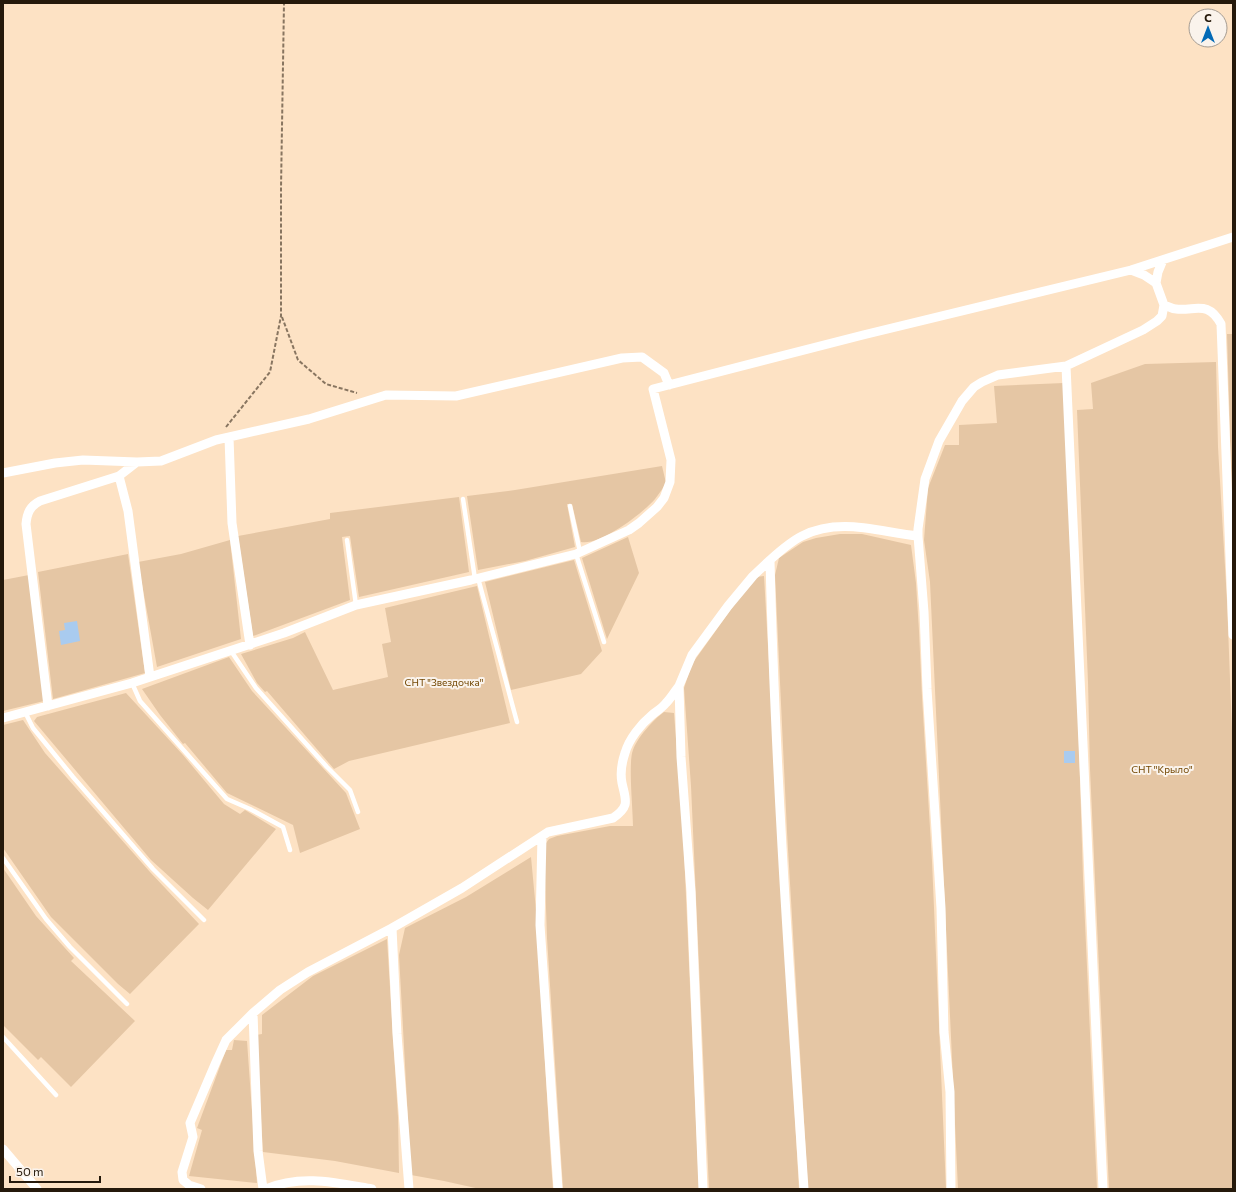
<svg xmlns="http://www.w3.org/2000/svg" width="1236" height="1192" font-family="Commissioner,sans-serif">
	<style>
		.green { fill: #e5c6a4 }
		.building { fill: #a9cbef }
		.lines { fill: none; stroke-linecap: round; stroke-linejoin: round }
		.path { stroke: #887560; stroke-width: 2; stroke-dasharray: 4 2; stroke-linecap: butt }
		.lane { stroke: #fff; stroke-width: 4.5 }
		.street { stroke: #fff; stroke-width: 9 }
		.labels { text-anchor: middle; stroke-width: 4; stroke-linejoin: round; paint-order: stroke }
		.park-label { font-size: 10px; fill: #734803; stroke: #faf3ec }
	</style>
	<rect width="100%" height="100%" fill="#fde2c4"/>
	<path class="green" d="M1227,334H1233V535Z
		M1216,362L1218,447L1227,601L1233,757V1189H1109L1090,769L1088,682L1077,410L1093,409L1091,383L1145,364Z
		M1064,383L1076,651L1083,878L1097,1189H958L930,582L924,540L928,488L945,445H959V425L997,423L994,386Z
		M662,466L666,483C663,488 659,494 655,499C643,513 600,546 581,542L572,504H567L575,547L525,561L478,570L467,496L515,490Z
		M459,497L469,572L359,597L350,536L342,537L350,600L253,636L238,536L330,519V513Z
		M840,534H862L911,545L916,583L919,631L922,697L932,861L946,1189H808L787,832L775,575L779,558L803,542L816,538Z
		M628,537L639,573L607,639L582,558Z
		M230,540L241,639L157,667L138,562L181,554Z
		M128,554L145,673L53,699L38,572Z
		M574,560L602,651L581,674L511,690L485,582Z
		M29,575L44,701L3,711V580Z
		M764,576L799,1189H709L691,786L684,688L692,664L742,594L756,577Z
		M477,586L510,723L349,761L334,769L267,691L265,692L257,683L241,654L293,638L305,632L333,690L388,677L382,644L391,642L385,608Z
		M229,657L252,691L346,793L360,829L300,853L293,825L227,793L185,743L183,744L160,715L142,689Z
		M126,693L183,755L224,804L240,814L245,810L276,829L208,910L193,898L151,860L34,721L37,717Z
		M664,712L674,713L683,829L699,1189H563L547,938L544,846L549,839L557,836L610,826H633C633,810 628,762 633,750C637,738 654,719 664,712Z
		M23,720L45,753L150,872L199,924L130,994L118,984L51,917L3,848V725Z
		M531,857L536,910L551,1163L553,1189H480L444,1181L411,1175L399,955L405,928L466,897Z
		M3,868L36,916L74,958L71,961L135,1021L71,1087L41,1057L38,1060L3,1025Z
		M387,939L398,1117L399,1173L335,1161L263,1152L256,1035L262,1034V1015L313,976Z
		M234,1040L247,1041L257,1183L189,1176L202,1130L197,1128L226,1050H232Z"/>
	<path class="building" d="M77,621L80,641L61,645L59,631L65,630L64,623Z
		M1064,751H1075V763H1064Z"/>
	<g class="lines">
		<path class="path" d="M282,317L298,360L326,384L357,393
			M226,427L270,372L281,316V188L284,3"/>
		<path class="lane" d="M463,499L475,579
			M570,506L580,552
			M347,540L356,605
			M576,554L604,642
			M478,578L517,722
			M231,651L256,688L327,767L350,790L358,812
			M132,683L140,701L227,799L250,809L283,827L290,850
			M25,712L33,728L73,777L153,869L204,920
			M3,858L46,919L70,947L127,1004
			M3,1037L56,1095"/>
		<path class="street" d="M1131,270L1144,275L1156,283
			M1164,305C1168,306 1172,309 1176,309C1196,311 1208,300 1221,324L1233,635
			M1066,366L1103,1189
			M229,437L232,523L250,645
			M137,462L119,476L128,511L150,677
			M3,473L55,463L83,460L137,462L161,461L216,440L309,419L386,395L456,396L622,358L642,357L664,373L669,385
			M48,706L26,524C27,513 30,506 40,501L119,476
			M3,718L132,683L284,633L356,605L471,580L576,554L629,530L639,523L657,507L664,498L670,482L671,460L653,389L863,335L1131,270L1233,237
			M542,836L540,925L558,1189
			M3,1149L37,1189
			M201,1189L189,1185L183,1180L182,1172L193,1137L190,1123L216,1062L226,1040L253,1013
			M263,1189L258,1151L253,1013L280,990L308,972L392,928
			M266,1189C301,1174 337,1183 372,1189
			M409,1189L397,1034L392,928L462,888L548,832L613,818C630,806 626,801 622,783C620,773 622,762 625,753C629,739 641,724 652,715C657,711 662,708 666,703C671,698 675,691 679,686
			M703,1189L691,892L681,757L679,686L692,655L728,606L753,576L770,560
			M804,1189C790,980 775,770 770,560C780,551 790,542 802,536C840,517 879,532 918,536
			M951,1189L950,1092L944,1032L941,908L927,689L924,612L918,536V529L925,479L939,441L962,401L974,387L982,382L998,375L1066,366L1143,330L1157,321L1162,316L1164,305L1156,283L1158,272L1163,260"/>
	</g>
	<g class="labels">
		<g class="park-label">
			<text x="444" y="686">СНТ "Звездочка"</text>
			<text x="1162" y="773">СНТ "Крыло"</text>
		</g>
	</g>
	<rect width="1236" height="1192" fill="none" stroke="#25190b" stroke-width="8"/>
	<g transform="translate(1208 28)"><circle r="19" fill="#faf3ec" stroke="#a59c92"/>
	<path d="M0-3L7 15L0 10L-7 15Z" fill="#036ab6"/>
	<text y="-6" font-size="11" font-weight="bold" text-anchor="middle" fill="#25190b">С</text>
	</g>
	<path d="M10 1176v6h90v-6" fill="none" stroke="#25190b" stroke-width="2"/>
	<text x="16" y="1176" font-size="12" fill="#25190b" stroke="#faf3ec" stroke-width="3" paint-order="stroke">50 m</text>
</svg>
